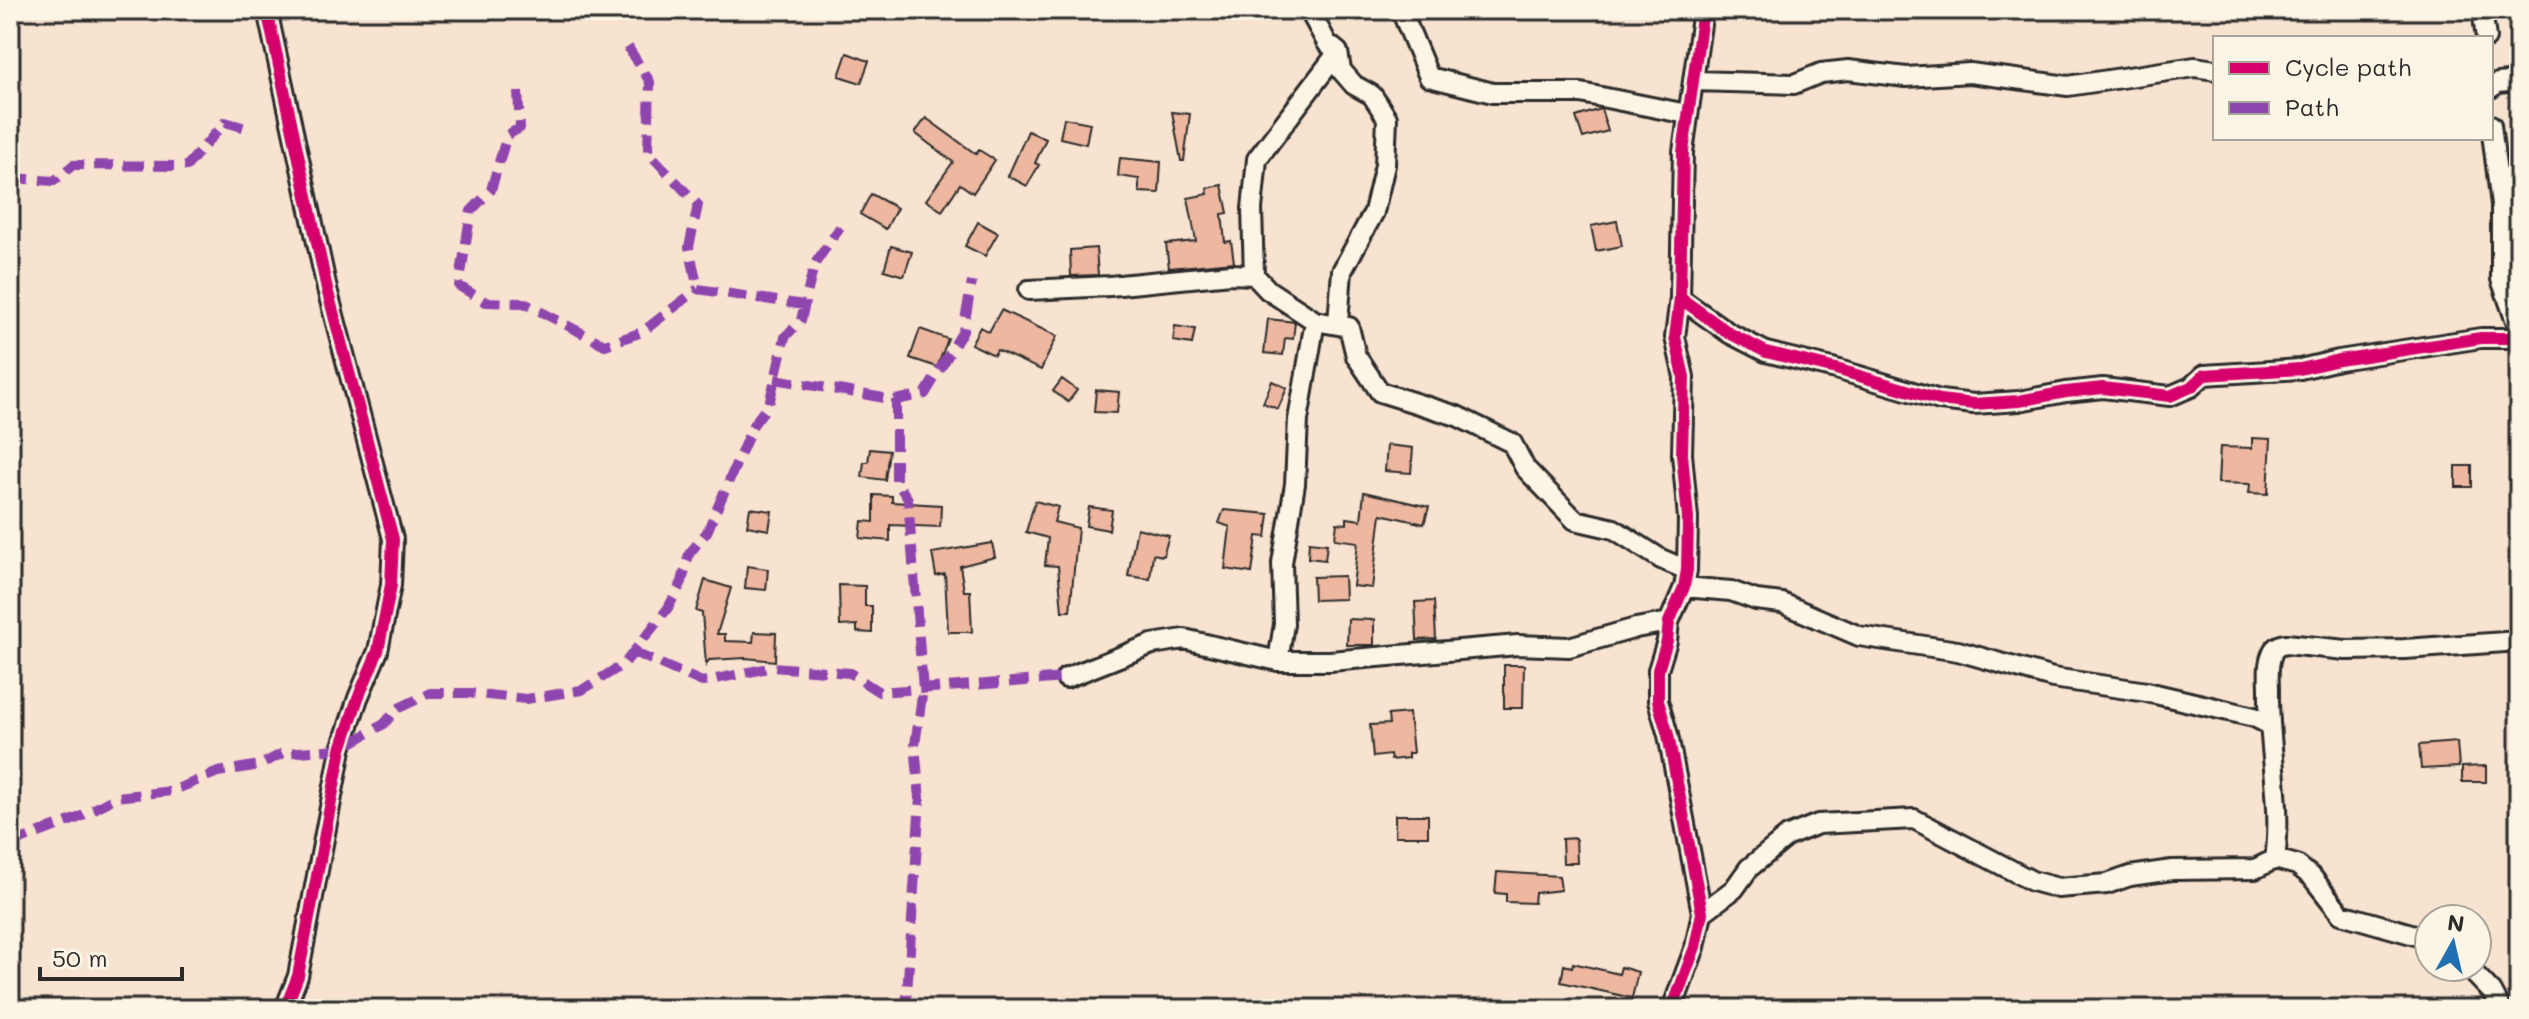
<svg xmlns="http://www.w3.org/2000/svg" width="2529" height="1019" font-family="Mali,sans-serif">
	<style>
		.building { fill: #edb7a0; stroke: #2b2b2b; stroke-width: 2 }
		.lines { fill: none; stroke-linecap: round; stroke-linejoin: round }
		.street-casing { stroke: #2b2b2b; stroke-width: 24 }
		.street { stroke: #fcf5e5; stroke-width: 18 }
		.quiet { stroke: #8e44ad; stroke-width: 10; stroke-dasharray: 20 10; stroke-linecap: butt }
		.cycleway-casing { stroke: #fcf5e5; stroke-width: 17 }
		.cycleway { stroke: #d6006c; stroke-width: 12 }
	</style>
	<rect width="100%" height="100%" fill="#f8e2d0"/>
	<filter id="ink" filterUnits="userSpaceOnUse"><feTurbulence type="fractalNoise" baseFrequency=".0125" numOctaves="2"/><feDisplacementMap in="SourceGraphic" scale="16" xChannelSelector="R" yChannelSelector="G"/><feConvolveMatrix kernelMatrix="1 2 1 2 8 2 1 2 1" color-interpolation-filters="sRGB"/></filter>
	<g filter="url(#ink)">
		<path class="building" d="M847,53L869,61L861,83L839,76Z
			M1601,109L1608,131L1583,138L1576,117Z
			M1172,112L1190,114L1184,161H1181Z
			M926,118L976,154L979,150L995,160L973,193L960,184L942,211L926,200L953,162L915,133Z
			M1064,118L1090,123L1086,144L1060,138Z
			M1028,131L1046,139L1035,163L1039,165L1027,186L1008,176Z
			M1120,158L1161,162L1159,193L1139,192V179L1118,176Z
			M1222,185L1228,213L1222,214L1225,242L1231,241L1234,262L1169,268L1166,244L1196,241L1188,198L1208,194L1207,188Z
			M871,194L897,208L886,229L860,214Z
			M1617,221L1622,246L1596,251L1591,226Z
			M978,222L998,233L985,256L965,246Z
			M891,246L912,252L904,276L884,270Z
			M1096,248L1098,275L1071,276L1070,250Z
			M1001,310L1057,336L1041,370L997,350L994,355L971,344L980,327L989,332Z
			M1268,319L1295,322L1293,339L1285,338L1283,355L1264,353Z
			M1175,326L1195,329L1192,344L1173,341Z
			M920,329L948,339L937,367L910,358Z
			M1062,379L1077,390L1068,402L1053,391Z
			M1272,381L1287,388L1278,409L1263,403Z
			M1096,390L1119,392L1117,413L1094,412Z
			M2252,438L2271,439L2268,494L2249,493L2250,484L2218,483L2220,447L2252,448Z
			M1387,445L1413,448L1411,473L1385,471Z
			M870,449L889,451L885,480L862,477L864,462H868Z
			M2456,466H2472V487H2456Z
			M1364,492L1429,507L1424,524L1381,514L1372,588L1353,586L1358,542L1335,539L1337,523L1347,524V518L1361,520Z
			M874,495L892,496V502L941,505L940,527L890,525V541L860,538L862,521L874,522Z
			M1035,501L1058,507L1054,522L1078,528L1070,611H1062L1058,566L1045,565L1048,538L1026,532Z
			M1089,507L1112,510L1109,530L1086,526Z
			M750,508L772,511L769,530L747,526Z
			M1224,510L1269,514L1266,537L1257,536L1252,573L1225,569L1230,527L1219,523Z
			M1137,528L1169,536L1163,556L1153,554L1150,579L1128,576Z
			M1309,542L1327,544L1325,560L1308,558Z
			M992,543L995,557L960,566L964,591H970L972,632H948L945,574L936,576L932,553Z
			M747,566L768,569L766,590L745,588Z
			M1344,576L1345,599L1314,600L1313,577Z
			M705,580L731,588L717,634H725V641L753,642L754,632L776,633L775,661L746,658L709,660L706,665L702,613L696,611Z
			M839,585L865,586V606H872V633L857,632V625L840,626Z
			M1434,601L1436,639L1417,640L1415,602Z
			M1348,619L1374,620V645H1347Z
			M1504,665H1524L1523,708H1504Z
			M1409,713L1413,753H1408V758L1391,760L1390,755L1373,757L1370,725L1389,724L1388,715Z
			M2457,742L2459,767L2421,769L2419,745Z
			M2486,766V782H2462V767Z
			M1395,815H1428V836H1395Z
			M1576,838L1577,863H1563L1562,839Z
			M1497,872L1559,876L1561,890L1535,893L1534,903L1506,902V894L1495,893Z
			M1573,963L1619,974L1621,967L1638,972L1632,998L1561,982L1564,965L1572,967Z"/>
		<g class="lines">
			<defs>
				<path id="street" d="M267,10L327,289L393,539L391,585L378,651L358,698L341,749L298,976L285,1009
					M1309,10L1327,43L1338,52L1341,70L1354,85L1372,95L1387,118L1385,165L1374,212L1342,271L1338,323
					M1401,10L1429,77L1493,93H1581L1687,114
					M2482,10L2486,38
					M1695,81L1794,84L1821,73L1848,70L1906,77L1970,73L2068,86L2195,67L2215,70
					M2491,88L2498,83L2519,81
					M2491,125L2501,205V279L2519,330
					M1254,275L1268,290L1315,321
					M1029,290L1110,286L1231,274L1254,275L1252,209L1257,159L1338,52
					M1680,298L1729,333L1766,352L1836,369L1940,400L1974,404L2019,401L2066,392L2103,388L2170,396L2191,387L2204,375L2300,369L2339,360L2481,338H2519
					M1684,587L1731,591L1756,600L1782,603L1859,636L1958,651L2053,678L2147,692L2254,717L2268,724
					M1278,661L1284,624L1282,563L1295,484L1298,420L1315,321L1349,327L1356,356L1380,392L1457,416L1512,443L1525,468L1575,520L1614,529L1661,559L1687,570
					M1066,678L1152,644L1184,639L1278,661H1330L1518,645L1569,647L1636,628L1669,622
					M2275,859C2283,804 2268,746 2269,691C2269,679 2267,665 2272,654C2274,647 2279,645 2286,644L2346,650L2405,649L2519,641
					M1702,913L1734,889L1749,868L1788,836L1818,824L1914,819L2032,881L2058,888L2107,884L2130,876L2172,870L2255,869L2275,859L2297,865L2312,877L2341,914L2429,939
					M2468,967L2492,992L2501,1009
					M1672,1009L1695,947L1702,913L1668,735L1658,701V670L1667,641L1669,622L1684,587L1687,570L1688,518L1682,454L1684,377L1675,337L1680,298L1683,152L1703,10"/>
			</defs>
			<use href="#street" class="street-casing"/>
			<use href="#street" class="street"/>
			<path class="quiet" d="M628,47L650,82L648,152L698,205L689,247L698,289L804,305
				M518,92L520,128L507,135L491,190L471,211L459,286L486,302L524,303L605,345L642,332L698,289
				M10,178L54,181L73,165L187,166L225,122L249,129
				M775,379L896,400L925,394L963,331L972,282
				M896,400V481L908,499L923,689L915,745L920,799L906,1009
				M633,652L702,682L773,667L850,673L879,692L1066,678
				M10,844L78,818L116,797L172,791L218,772L260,765L283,753L341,749L384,724L397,709L430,693H467L526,699L582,690L624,664L668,608L682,582L689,554L707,532L753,425L769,404L785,337L801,320L814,265L840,227"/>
			<defs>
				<path id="cycleway" d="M267,10L327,289L393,539L391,585L378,651L358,698L341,749L298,976L285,1009
					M1680,298L1729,333L1766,352L1836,369L1940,400L1974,404L2019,401L2066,392L2103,388L2170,396L2191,387L2204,375L2300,369L2339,360L2481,338H2519
					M1672,1009L1695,947L1702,913L1668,735L1658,701V670L1667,641L1669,622L1684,587L1687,570L1688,518L1682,454L1684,377L1675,337L1680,298L1683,152L1703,10"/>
			</defs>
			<use href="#cycleway" class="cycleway-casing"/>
			<use href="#cycleway" class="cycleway"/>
		</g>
	</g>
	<rect width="2529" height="1019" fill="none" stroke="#fcf5e5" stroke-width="40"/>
	<rect x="20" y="20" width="2489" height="979" fill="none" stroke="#2b2b2b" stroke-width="3" filter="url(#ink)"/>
	<rect x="2213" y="36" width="280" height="104" fill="#fcf5e5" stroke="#a8a49b" stroke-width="2"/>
	<rect x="2229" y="62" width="40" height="12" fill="#d6006c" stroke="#a8a49b" stroke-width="2"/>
	<text x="2285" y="76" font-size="24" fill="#2b2b2b">Cycle path</text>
	<rect x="2229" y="102" width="40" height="12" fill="#8e44ad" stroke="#a8a49b" stroke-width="2"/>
	<text x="2285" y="116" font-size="24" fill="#2b2b2b">Path</text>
	<g transform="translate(2453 943) rotate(8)"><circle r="38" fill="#fcf5e5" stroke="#a8a49b" stroke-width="2"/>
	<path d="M0-6L14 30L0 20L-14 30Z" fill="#1f6fb2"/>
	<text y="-12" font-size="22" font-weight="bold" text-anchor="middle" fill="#2b2b2b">N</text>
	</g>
	<path d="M40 967v12h142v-12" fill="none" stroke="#2b2b2b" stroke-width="4"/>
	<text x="52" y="967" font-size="24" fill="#2b2b2b" stroke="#fcf5e5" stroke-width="6" paint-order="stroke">50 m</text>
</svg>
